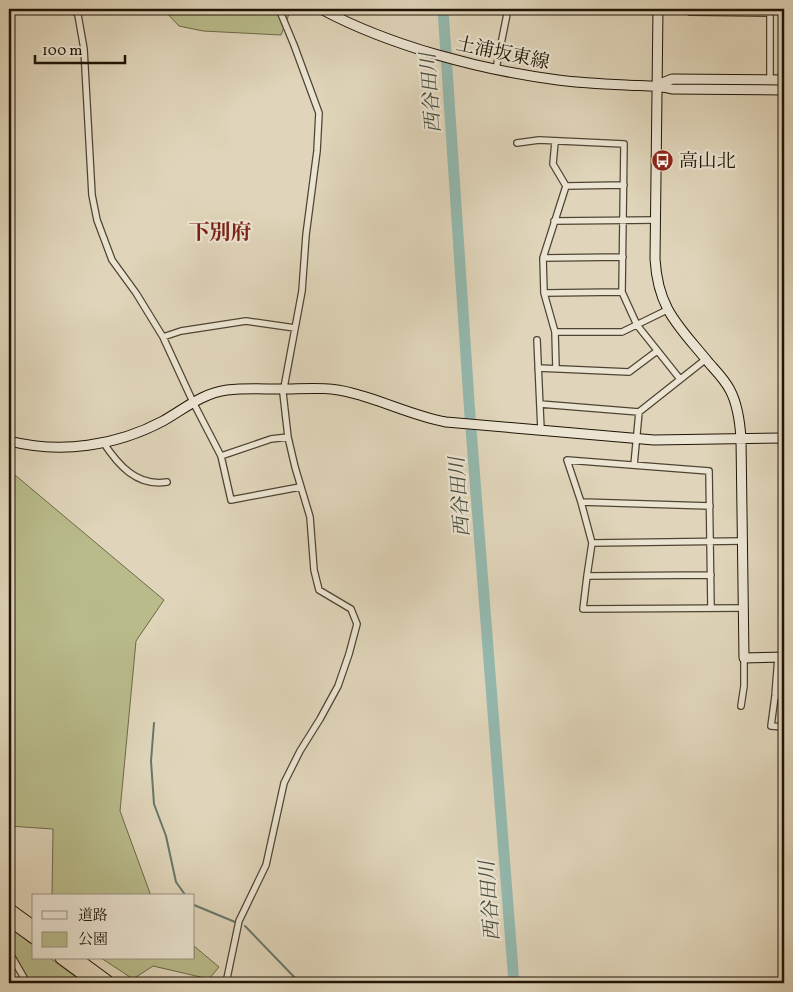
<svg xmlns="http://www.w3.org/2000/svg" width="793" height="992" font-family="Vollkorn,'Noto Serif JP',serif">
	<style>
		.green { fill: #b9bb8b; stroke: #6c6848 }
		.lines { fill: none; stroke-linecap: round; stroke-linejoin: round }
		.stream { stroke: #65776b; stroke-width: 2 }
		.river { stroke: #94b9af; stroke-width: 11 }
		.street-casing { stroke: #4f4432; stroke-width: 8 }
		.secondary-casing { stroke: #1f1405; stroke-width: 11 }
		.highway-casing { stroke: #1f1405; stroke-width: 13 }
		.street { stroke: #ebe4d2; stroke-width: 5.5 }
		.secondary { stroke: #ebe4d2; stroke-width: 9 }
		.highway { stroke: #e0d5ba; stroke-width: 11 }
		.labels { text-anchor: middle; stroke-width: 4.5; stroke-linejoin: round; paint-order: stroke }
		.street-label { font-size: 19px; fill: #1f1405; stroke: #ebe4d2 }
		.poi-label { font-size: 19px; fill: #1f1405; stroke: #ebe4d2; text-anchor: start }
		.water-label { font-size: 20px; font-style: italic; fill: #484e40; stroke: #ebe4d2 }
		.quarter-label { font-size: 21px; font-weight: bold; fill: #7a1f14; stroke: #ebe4d2 }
	</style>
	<rect width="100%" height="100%" fill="#e0d5ba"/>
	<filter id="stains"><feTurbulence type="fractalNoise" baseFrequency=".004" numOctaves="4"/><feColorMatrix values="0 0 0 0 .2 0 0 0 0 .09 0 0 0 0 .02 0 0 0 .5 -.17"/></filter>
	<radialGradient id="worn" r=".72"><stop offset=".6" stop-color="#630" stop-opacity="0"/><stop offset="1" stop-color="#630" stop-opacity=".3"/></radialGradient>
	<path class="green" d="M163,9H291L281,35L203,31L179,26Z
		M15,475L164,600L136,641L120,811L151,896H52L53,829L9,826V478Z
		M9,927L34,946V958H50L84,983H31L9,945Z
		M194,946L219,967L209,979L153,966L133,979L101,958H194Z"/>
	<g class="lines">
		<path class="stream" d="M154,723L151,761L154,804L166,836L176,882L186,896
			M194,905L235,922
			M245,926L300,983"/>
		<path class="river" d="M443,9L470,416L514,983"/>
		<defs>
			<path id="street" d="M74,9L78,15L84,49L92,195L97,220L112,260L136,293L163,337L193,402L221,456L231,500L300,487
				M690,9V12L770,13
				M768,9L770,13V80
				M496,69L508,9
				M555,142L553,164L566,186L624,185
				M517,143L539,140L624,144L622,292L637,325L680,379
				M554,221L656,220
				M543,258L623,257
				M544,293L622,292
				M555,332H622L667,310
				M163,337L181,331L246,321L295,328
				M537,340L541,430
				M538,368L629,372L657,351
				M556,368L555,332L544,293L543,258L566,186
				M540,404L639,412L706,359
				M103,442C118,465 137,487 167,482
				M221,456L271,439L288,437
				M634,465L639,412
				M581,502L567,460L709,471L711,608
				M592,543L581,502L710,506
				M711,575L587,576L583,609L743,608
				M587,576L592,543L742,541
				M778,657L775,696L771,726L784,727
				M775,696H784
				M741,706L744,686V658
				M9,952L27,983
				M226,983L239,921L266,865L284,783L300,751L320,719L338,686L349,654L357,624L351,609L319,590L314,570L310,517L295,467L288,437L283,393L302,291L306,235L317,151L319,113L294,45L279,9"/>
			<path id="secondary" d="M321,9C390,46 481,70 558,80C581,83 603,84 626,85C642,86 657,85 672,89L784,90
				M658,9L655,259C658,310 679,326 709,363C716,371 725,380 730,390C738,405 740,422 741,439L744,658L784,657
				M657,85L672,79L784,80
				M9,441C61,454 116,446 163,421C184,409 203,393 227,390C245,388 263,389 280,389C304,389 328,386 352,393C384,401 413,416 446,422L654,440L784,438"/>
			<path id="highway" d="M9,909L34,927
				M9,920L34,938
				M61,958L95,983
				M76,958L110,983"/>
		</defs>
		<use href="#street" class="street-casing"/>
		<use href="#secondary" class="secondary-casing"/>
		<use href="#highway" class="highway-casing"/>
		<use href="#street" class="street"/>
		<use href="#secondary" class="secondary"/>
		<use href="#highway" class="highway"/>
	</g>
	<defs>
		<symbol id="bus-disc" viewBox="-11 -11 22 22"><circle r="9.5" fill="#8f2418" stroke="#ebe4d2"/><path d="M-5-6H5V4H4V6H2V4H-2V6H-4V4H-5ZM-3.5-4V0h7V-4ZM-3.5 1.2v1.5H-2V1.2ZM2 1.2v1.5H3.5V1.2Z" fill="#fff"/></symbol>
	</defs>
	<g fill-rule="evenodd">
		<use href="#bus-disc" x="650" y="148" width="25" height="25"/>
	</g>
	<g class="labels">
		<g class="street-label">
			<text transform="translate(503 52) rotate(12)" y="7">土浦坂東線</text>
		</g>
		<g class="poi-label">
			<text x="679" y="167">高山北</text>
		</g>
		<g class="water-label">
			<text transform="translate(430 93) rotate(-94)" y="7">西谷田川</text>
			<text transform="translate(459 497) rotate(-94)" y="7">西谷田川</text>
			<text transform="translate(489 901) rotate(-94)" y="7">西谷田川</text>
		</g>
		<g class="quarter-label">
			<text x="220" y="239">下別府</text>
		</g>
	</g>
	<rect width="793" height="992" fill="none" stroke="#e0d5ba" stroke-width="30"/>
	<rect x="10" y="10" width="773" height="972" fill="none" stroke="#1f1405" stroke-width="2.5"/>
	<rect x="15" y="15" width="763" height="962" fill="none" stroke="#1f1405"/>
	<rect x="32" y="894" width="162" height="65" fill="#ebe4d2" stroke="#999180"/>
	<rect x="42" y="911" width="25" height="8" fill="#ebe4d2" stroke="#999180"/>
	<text x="78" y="920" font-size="15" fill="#1f1405">道路</text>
	<rect x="42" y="932" width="25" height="15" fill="#b9bb8b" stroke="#999180"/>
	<text x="78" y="944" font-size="15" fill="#1f1405">公園</text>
	<path d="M35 55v8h90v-8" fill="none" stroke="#1f1405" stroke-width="2.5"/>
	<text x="42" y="55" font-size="15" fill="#1f1405" stroke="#ebe4d2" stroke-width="4" paint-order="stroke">100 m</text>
	<rect width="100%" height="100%" filter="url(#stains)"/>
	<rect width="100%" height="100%" fill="url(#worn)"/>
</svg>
